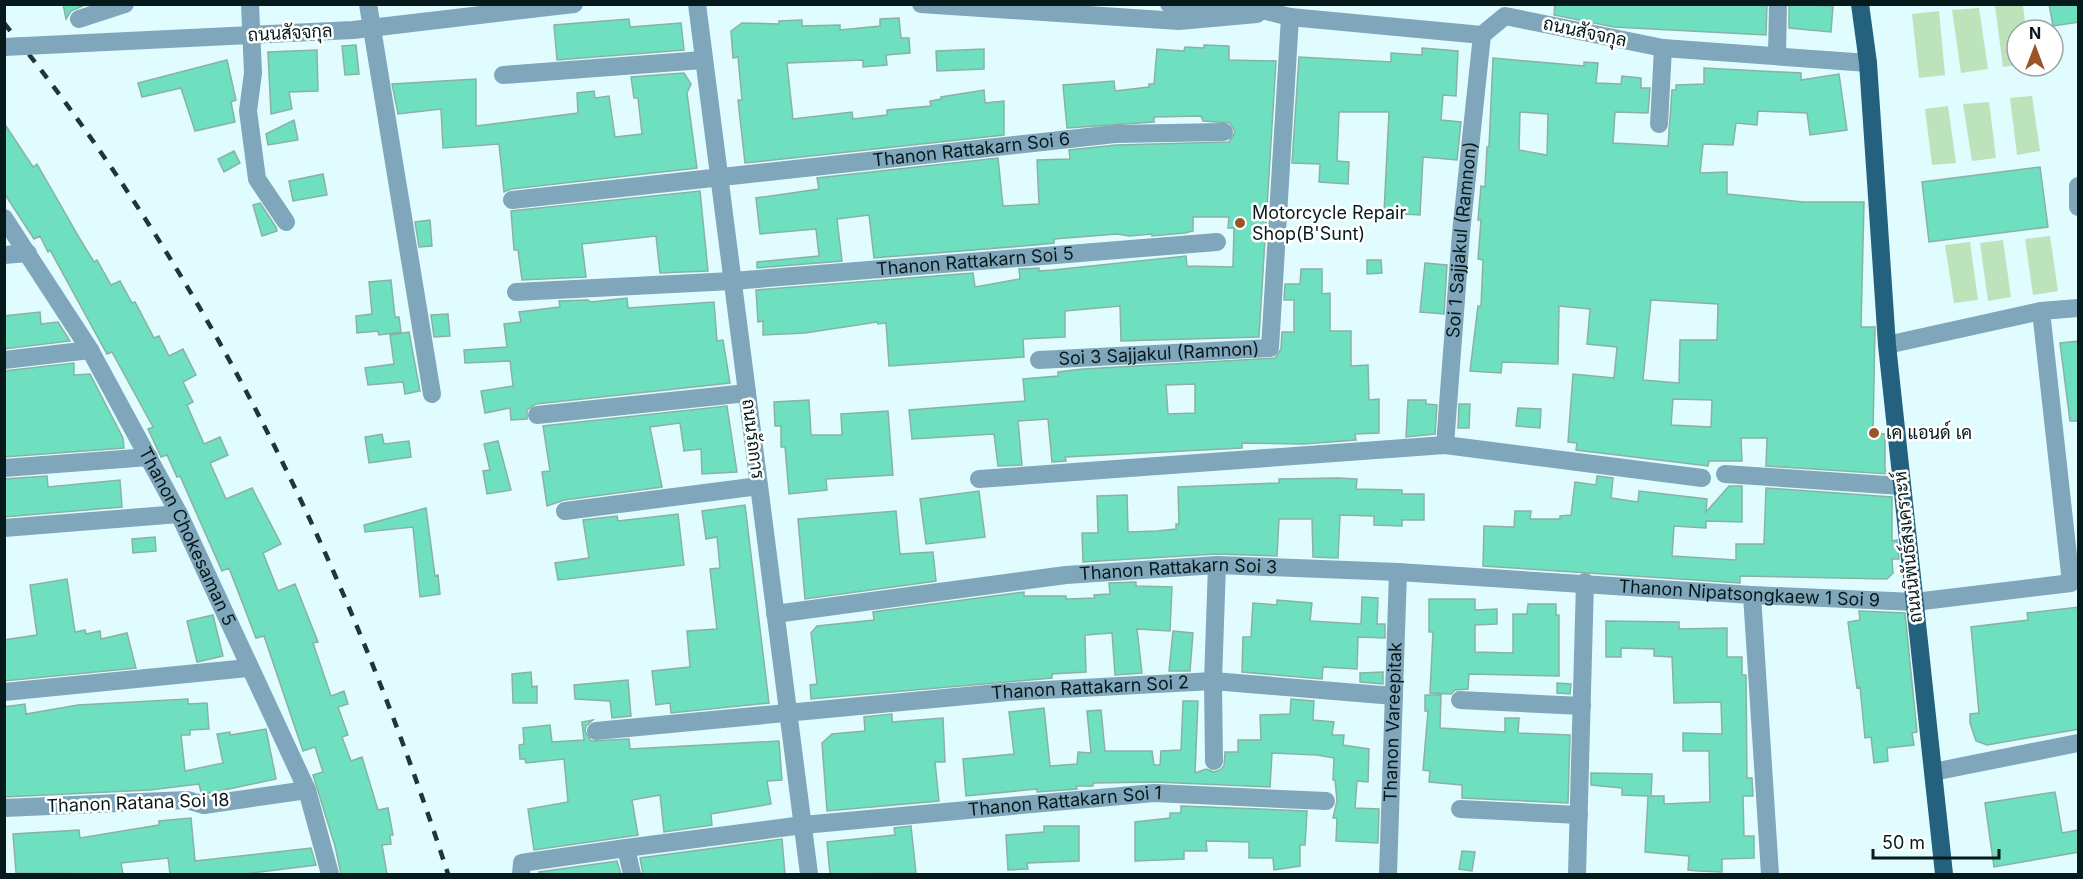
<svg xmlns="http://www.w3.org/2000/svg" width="2083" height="879" font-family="Inter,Sarabun,sans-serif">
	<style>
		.green { fill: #bce3b9 }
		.building { fill: #6edfbf; stroke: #88b2a4; stroke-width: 1.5; fill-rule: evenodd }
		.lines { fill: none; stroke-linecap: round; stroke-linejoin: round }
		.minor { stroke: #80a6bb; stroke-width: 18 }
		.major { stroke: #24617e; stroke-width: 18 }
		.rail { stroke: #213536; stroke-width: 4.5; stroke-dasharray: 10 10; stroke-linecap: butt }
		.minor-bridge { stroke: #80a6bb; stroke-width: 18 }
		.poi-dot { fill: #9a5627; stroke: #fff; stroke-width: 2 }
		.labels { text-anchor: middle; stroke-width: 5; stroke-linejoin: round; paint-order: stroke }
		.street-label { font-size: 18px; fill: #071a1b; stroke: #fff }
		.poi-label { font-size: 18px; fill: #071a1b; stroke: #fff; text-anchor: start }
	</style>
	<rect width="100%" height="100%" fill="#e0fcfe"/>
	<path class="green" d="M2023,5L2026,30H2017V65L2003,67L1995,6Z
		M1979,8L1988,69L1961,73L1952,10Z
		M1939,11L1945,75L1919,78L1912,14Z
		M2032,96L2040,151L2017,155L2010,98Z
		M1989,102L1996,158L1972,161L1963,104Z
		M1948,106L1956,163L1932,165L1925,109Z
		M2050,236L2058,291L2033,295L2025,239Z
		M2003,240L2011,297L1988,301L1980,243Z
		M1970,242L1978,300L1954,303L1945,245Z"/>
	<path class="building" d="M63,4H87L71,11L66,19Z
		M1555,4H1767L1766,35L1614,27L1554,15Z
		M1789,4L1833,6L1831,32L1789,28Z
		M2049,4H2079V22L2053,26Z
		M899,18L901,38H909L910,53L886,55L887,65L863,67V60L787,63L793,119L852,112L853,119L887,115V110L931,106L930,101L941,99V97L984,90L985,103L1004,101V135L745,163L738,100H742L738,57L733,58L731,31L742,23L779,24V21L802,20V26L840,25V30L880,26V19Z
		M629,19L630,27L681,23L684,50L557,60L554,25Z
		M356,45L359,74L345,75L342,46Z
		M1204,45L1229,46V60L1276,61L1259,337L1121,341L1120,306L1065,311V337L1023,339L1024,357L889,366L886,323L878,324L877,322L805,333L763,335V321L758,322L756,290L973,273L975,287L1020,279L1019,269L1039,268V271L1053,270L1186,256L1187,266L1233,267L1234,228H1228L1229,217H1193V231L1185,233L1152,236V234L1129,236L1117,234L1054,239V243L1035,245L874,258L869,215L837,219L842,261L757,268V262L819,256L816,229L760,234L756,198L819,189L817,178L998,158L1003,206L1039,204L1037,160L1070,159L1069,150L1116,145L1229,142L1235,132L1230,123L1203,121L1201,116L1154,117V122L1067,128L1063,85L1114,81L1115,91L1149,87V84H1154L1157,49L1184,51L1185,47L1204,48Z
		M1422,48L1458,51L1456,96L1443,95L1441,120L1461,122L1457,160L1423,157L1420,215L1384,213L1389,112H1339L1337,161L1349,162L1348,184L1319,182L1320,164L1292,163L1299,57L1391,62V53L1422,55Z
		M984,49V69L937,71L936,51Z
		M317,50L318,91L289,92L292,109L271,114L268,52Z
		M1493,58L1584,66V62L1598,63L1596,83L1621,84L1622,76L1641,78V88H1650L1648,113L1615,112L1613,143L1668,146L1672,90H1676V85L1704,84V68L1801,73V80L1839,74L1847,130L1810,135L1807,113L1758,111L1757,125L1736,123L1733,145L1703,144L1700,173L1727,172V194L1803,202H1864L1861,327H1875L1873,433L1885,434V471H1889V474L1766,466L1767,438H1741L1742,461H1709L1708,466L1576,450L1577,443L1568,442L1573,374L1614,378L1617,347L1587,344L1590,309L1559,306L1558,364L1502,362L1501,373L1470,371L1478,306H1481L1483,260L1478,259L1481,220H1478L1481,186L1485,187L1487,147H1489ZM1520,112L1548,114L1547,155L1519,150ZM1651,300L1718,304L1717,340H1680L1679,383L1643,380ZM1673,399L1712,400L1711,427L1671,425Z
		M227,60L236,100L231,102L235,122L195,131L181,88L142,97L138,83Z
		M684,73L691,84L687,93L697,168L511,189L504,192L499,144L443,148L441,109L398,114L392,84L476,79V126L578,113L577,93L594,91L595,98L609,96L615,137L642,134L638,98H634L631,77Z
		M294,120L298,140L268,145L266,134Z
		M4,123L33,167L37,164L80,239L94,262L97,260L111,285L120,281L132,303L135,302L154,338L159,336L169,356L183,349L196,375L183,382L193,402L187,405L204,444L220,437L228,455L210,463L226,499L252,488L281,544L263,553L278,591L295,584L318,642L313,643L331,696L344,691L348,704L338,707L348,735L342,737L351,761L362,757L378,810L388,808L393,835H390L391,844L382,845L387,874H341L335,846L313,775L323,772L315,747L303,751L264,636L256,638L229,568L222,571L180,476L177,477L167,455L161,457L148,429L153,427L112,352L107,354L50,250L48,252L40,236L34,239L4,193Z
		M234,151L240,163L224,172L218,159Z
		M2040,167L2048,227L1929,242L1922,182Z
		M323,174L327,195L293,201L289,181Z
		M700,191L708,271L660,273L656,236L582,244L586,277L522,280L518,250H514L511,211Z
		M260,203L276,227L277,231L262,236L253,205Z
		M430,220L432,246L419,247L415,222Z
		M1367,260H1381L1382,273L1367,274Z
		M1425,263L1447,265L1444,314L1420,312Z
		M1301,269H1322V294L1330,293V331H1351V366L1368,365L1369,400L1379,399V433L1355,434L1356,440L1304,444L1242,443V448L1065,457L1066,461L1052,462L1048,419L1018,421L1022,465L998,466L994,434L912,439L909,410L1025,401L1023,379L1058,376V372L1083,369L1275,358L1281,349L1282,332H1294V300H1284L1285,284H1300ZM1195,384V413L1168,414L1166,385Z
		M391,280L395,317H399L401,332L379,335L378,331L357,333L356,316L372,314L369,282Z
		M627,298L628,308L714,302L717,341L723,340L730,383L536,404L527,410V419L511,420L510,408L485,413L481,391L513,386L510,361L465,363L464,350L507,347L504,324L521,322L519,312L560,307L559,301L588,300L591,302Z
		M40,312L41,324L58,322L70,341L4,349V316Z
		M448,314L450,336L434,337L431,315Z
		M409,332L420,391L405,394L403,382L368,385L365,368L394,364L390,335Z
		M2079,341V421H2070L2060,343Z
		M74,363V375L90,374L123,438L124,448L4,457V371Z
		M809,400L811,435H842L841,414L888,411L893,475L826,479L827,490L789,494L785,447H781V426H775L774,402Z
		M1408,400H1426V404L1437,405L1435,434L1406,437Z
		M1459,404H1470L1469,428H1458Z
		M727,406L737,472L702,474L701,449L684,451L680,423L650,427L662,487L564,500L547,506L542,472L550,471L543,426Z
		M1518,408L1541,409L1540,428L1516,426Z
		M382,434L384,444L409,441L411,457L369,463L365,437Z
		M498,441L511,490L487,494L483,471L490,470L484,444Z
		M47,476L48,487L120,480L122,507L4,517V479Z
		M1597,476L1613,478L1611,498L1638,502L1639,491L1707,499L1706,512L1729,486H1742V522L1706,521V528L1674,526L1672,556L1736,560V544H1764L1766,488L1892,497V541L1897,540L1899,559H1892L1893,573L1887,579L1740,576V583L1483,566L1484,526L1514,527L1515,511H1531L1530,519H1560V516L1571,515L1575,482L1596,485Z
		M1338,478L1357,479L1356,489L1402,490V494H1424V520H1402V526L1374,525V516L1340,515L1338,558L1313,557L1312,519H1279L1277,556L1216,554L1083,562L1082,533H1098L1097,496L1127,495L1128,532L1157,531L1176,529V524H1179L1178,487L1279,483V479Z
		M979,491L985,537L926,544L920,499Z
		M745,505L769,703L671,713L670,703L656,705L652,671L690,667L687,631L717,629L710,569L720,568L717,537L706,539L702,511Z
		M426,508L435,576L438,575L440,594L420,597L413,527L365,532L364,525Z
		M896,511L900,554L933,552L936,581L805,599L798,519Z
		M678,514L684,565L558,580L555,563L589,558L583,520L617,516L618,521Z
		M155,537L156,551L133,553L132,539Z
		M67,579L75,632L85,630L86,634L100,631L101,639L127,633L136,668L4,681V640L37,635L30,585Z
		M1136,582V586L1172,587L1170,631L1137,629L1142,673L1115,675L1112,633L1085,635L1086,672L1052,674V678L811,699L810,685L817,684L811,633L817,626L874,620L873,612L1024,592V596H1066V599L1095,598L1094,595L1110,594L1109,583Z
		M1362,597L1378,598L1377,624H1385V638L1358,637L1357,669L1323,667L1322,679L1242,672L1243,637H1251L1253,603L1277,605V600L1312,603L1310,621L1361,624Z
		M1429,599H1475V610L1497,609V624L1475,625V652L1513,653V614H1527L1528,604H1556V615H1559V676L1469,674L1468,689L1455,690L1451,694L1430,693L1433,632H1429Z
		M2079,607V729L1987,745L1976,741L1970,723V714L1979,713L1971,627L2028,620L2027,613Z
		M1859,611L1905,613L1917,732L1912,733L1914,745L1887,748L1888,761L1874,763L1871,737L1865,738L1860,687L1857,688L1848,622L1860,620Z
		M213,615L223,656L197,662L187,621Z
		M1606,621L1679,622V629L1727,628V657H1742V675H1746L1747,778H1752L1753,796H1743L1744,836H1754V858L1722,859V872L1698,871L1688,870L1689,856L1645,852L1648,796L1622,795V788L1591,785V773L1652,774L1651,796H1664V804L1710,802L1709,751H1683V733L1722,734L1721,702L1674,703L1672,657L1654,656V649L1621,648V657H1606Z
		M1173,631L1193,633L1190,671H1169Z
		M531,672L532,687L537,686V703H513L512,674Z
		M1383,672V684L1360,682V673Z
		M628,680L631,716L612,718L610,701L575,699L574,685Z
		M1557,683L1571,684L1570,694L1557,693Z
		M1425,695H1441L1440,728L1505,732V718H1519L1518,733L1570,735L1568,803L1462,798V785L1429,782L1430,771L1423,770L1428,711H1425Z
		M188,699V704L207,703L209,729L190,730V735H181L185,771L223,763L217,734L230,732V735L266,729L276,779L205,794L201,792L199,784L150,790L4,797V707L25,704L26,714L78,705Z
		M1291,699L1314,701L1313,720L1334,722L1332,735H1344L1343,745L1369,749L1368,782L1357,781L1355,808L1379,809L1378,843L1336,841L1337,818H1333L1337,801L1335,780H1333L1334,758L1317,755L1272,753L1270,787L1155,782L1093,783V786H1076L1077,789L1037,792V789L966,796L963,759L1014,754L1009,712L1044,708L1050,766L1077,764L1078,752L1091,753L1087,711L1101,710L1105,751H1152L1154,765H1160L1161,751L1181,750L1183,701H1198L1195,773L1206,769L1214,772L1220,770L1224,766L1225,752H1238V740H1261L1260,715L1290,714Z
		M892,714V722L943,718L945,762H935L939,801L827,811L822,743L832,734L865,731L864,717Z
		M593,720L586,726L585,731L591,741L629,739L630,749L779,741L782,780L767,781L771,804L711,814L712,825L664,832L660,795L632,800L638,835L534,850L528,809L568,802L564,759L526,763L525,759H520L519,745L524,744L523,728L550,725L552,742L584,740L582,722Z
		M2055,792L2062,833L2079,830V852L1994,867L1985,803Z
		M1181,806L1307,811L1305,845H1300V866L1274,870L1273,858H1249V842L1206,841L1207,851H1184V859L1135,861V822L1170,818V813H1181Z
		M191,818L195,861L311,848L316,865L245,874H170L168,858L121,863L123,874L16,873L13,834L79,830L80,838L159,825V821Z
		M911,826L916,873L830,874L827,842L895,835L894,828Z
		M1044,826H1079V861L1027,863L1028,869L1008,870L1006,835L1044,832Z
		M782,839L785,874H643L640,858Z
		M1462,851L1475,852L1472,871L1459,869Z
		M617,861L621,874H539V872Z"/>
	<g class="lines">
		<g class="minor">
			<path d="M250,4L253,73L248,111L257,179L286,222"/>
			<path d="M368,4L432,394"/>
			<path d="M697,4L809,874"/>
			<path d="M921,4L1179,21L1257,14"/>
			<path d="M1169,4L1223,9"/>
			<path d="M1238,4L1290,17L1482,35L1505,16L1663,48L1868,63"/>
			<path d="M79,19L125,4"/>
			<path d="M1777,55L1778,4"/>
			<path d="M503,75L703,60"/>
			<path d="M1659,124L1663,48"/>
			<path d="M2078,186V207"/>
			<path id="s1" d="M512,200L1115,134L1224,132"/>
			<path id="s2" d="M4,218L90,350L179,514L307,790L330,874"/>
			<path d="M4,255L28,253"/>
			<path id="s3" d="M516,292L732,281L1217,242"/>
			<path d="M1887,345L2041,311L2078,308"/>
			<path d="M4,360L90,350"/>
			<path id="s4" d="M1039,360L1270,348L1290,17"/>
			<path d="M537,415L747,393"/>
			<path id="s5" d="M1445,445L1461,233L1482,35"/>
			<path d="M4,468L149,457"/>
			<path d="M1725,474L1901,486"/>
			<path d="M979,479L1445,445L1702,478"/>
			<path d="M565,511L759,486"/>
			<path d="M4,528L179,514"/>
			<path d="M1752,595L1770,874"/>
			<path id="s6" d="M775,614L1066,575L1217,565L1398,572L1752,595L1915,602L2071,583L2041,311"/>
			<path d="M4,692L248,668"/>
			<path d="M1460,700L1582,706"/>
			<path id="s7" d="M596,731L1008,692L1213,681L1394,696"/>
			<path d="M1214,761L1213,681L1217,565"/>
			<path d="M1933,772L2078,743"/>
			<path d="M4,808L187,800L204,805L307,790"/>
			<path d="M1460,809L1579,815"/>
			<path d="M521,874L522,863L528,862L626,848"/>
			<path id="s8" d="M632,874L626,848L803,825L1154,793L1326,801"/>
			<path id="s9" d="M1388,874L1398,572"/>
			<path d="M1577,874L1585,582"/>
		</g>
		<path class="major" d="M1860,4L1868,63L1887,345L1944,874"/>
		<path class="rail" d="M4,23C208,275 349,568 448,874"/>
		<path class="minor-bridge" d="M4,47L353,30L574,4"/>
	</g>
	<g class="poi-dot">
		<circle cx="1240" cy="223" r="6"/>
		<circle cx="1874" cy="433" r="6"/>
	</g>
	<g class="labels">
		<g class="street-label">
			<text transform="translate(1585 32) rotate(12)" y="6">ถนนสัจจกุล</text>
			<text transform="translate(290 33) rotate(-3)" y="6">ถนนสัจจกุล</text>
			<text dy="6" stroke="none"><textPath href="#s1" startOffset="462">Thanon Rattakarn Soi 6</textPath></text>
			<text dy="6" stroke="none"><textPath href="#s5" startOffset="206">Soi 1 Sajjakul (Ramnon)</textPath></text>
			<text dy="6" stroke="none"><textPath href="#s3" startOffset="460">Thanon Rattakarn Soi 5</textPath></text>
			<text dy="6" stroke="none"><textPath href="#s4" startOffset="120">Soi 3 Sajjakul (Ramnon)</textPath></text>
			<text transform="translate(753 439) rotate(83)" y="6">ถนนรัถการ</text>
			<text dy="6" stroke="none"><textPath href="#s2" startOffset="368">Thanon Chokesaman 5</textPath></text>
			<text transform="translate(1908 547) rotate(-96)" y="6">ถนนนิพันธ์สงเคราะห์</text>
			<text dy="6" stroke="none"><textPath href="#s6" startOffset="406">Thanon Rattakarn Soi 3</textPath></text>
			<text dy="6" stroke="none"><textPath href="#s6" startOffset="978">Thanon Nipatsongkaew 1 Soi 9</textPath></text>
			<text dy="6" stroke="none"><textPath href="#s7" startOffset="496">Thanon Rattakarn Soi 2</textPath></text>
			<text dy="6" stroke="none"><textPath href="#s9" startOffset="152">Thanon Vareepitak</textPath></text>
			<text dy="6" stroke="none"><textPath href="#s8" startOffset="468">Thanon Rattakarn Soi 1</textPath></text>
			<text transform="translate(138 803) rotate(-2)" y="6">Thanon Ratana Soi 18</text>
		</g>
		<g class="poi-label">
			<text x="1252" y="219">Motorcycle Repair<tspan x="1252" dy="21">Shop(B'Sunt)</tspan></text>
			<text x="1886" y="439">เค แอนด์ เค</text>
		</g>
	</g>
	<rect width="2083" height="879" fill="none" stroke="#071a1b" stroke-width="12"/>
	<g transform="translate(2035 48)"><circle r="28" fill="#ffffff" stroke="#9ca3a4" stroke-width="1.5"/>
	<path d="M0-4.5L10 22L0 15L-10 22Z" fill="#9a5627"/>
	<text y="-9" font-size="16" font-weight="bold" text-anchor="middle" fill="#071a1b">N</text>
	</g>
	<path d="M1873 849v9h126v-9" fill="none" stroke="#071a1b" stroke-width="3"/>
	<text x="1882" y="849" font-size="18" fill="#071a1b" stroke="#ffffff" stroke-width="4.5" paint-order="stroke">50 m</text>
</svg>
